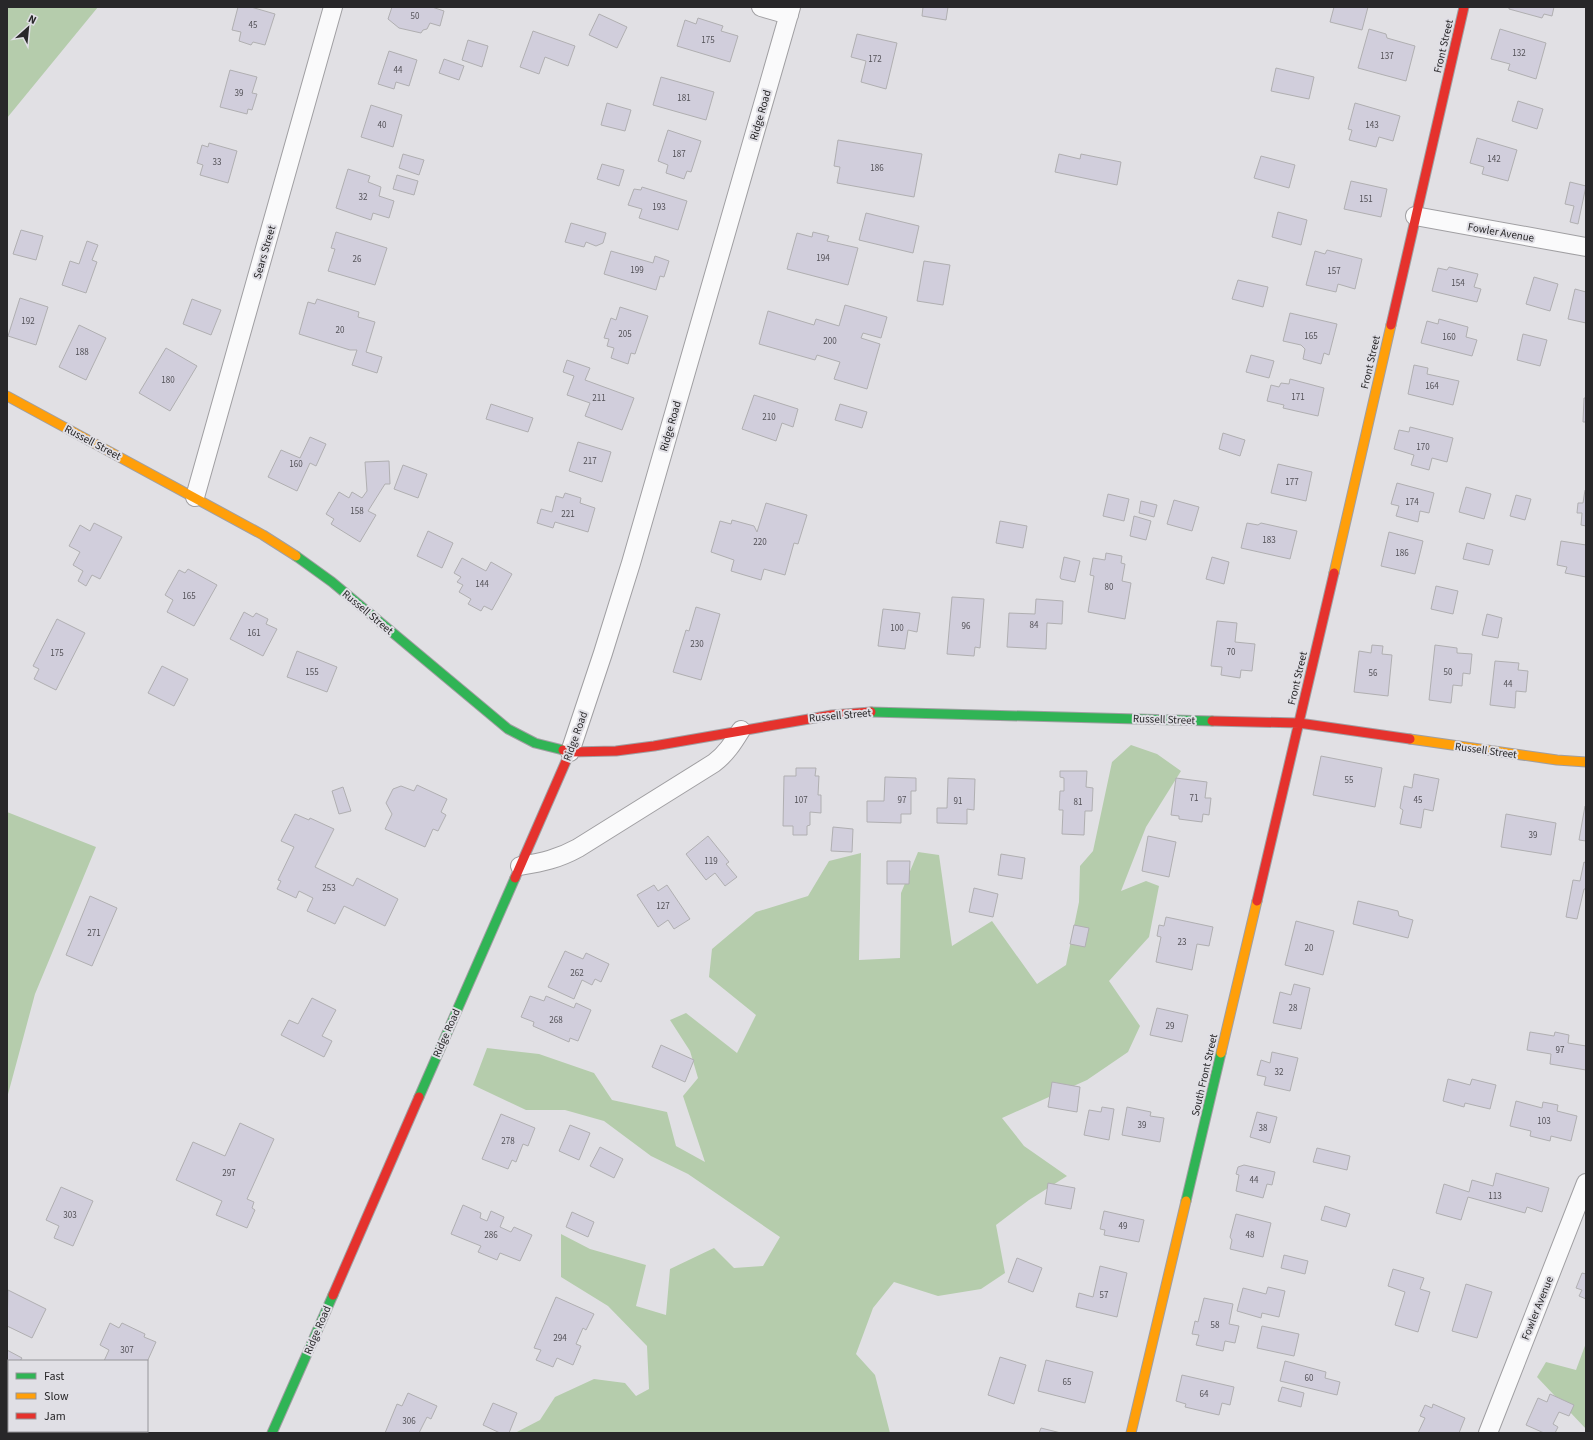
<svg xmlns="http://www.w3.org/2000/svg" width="1593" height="1440" font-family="'Source Sans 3',sans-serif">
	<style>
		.green { fill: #b5ccac }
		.building { fill: #d1cedc; stroke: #b0afb1 }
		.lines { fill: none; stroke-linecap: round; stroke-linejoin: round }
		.street-casing { stroke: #a09fa2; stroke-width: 20 }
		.fast-casing { stroke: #a09fa2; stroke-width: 11 }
		.slow-casing { stroke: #a09fa2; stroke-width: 11 }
		.jam-casing { stroke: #a09fa2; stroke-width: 11 }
		.street { stroke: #fafafb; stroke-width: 18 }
		.fast { stroke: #30b455; stroke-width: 9 }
		.slow { stroke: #ff9f0a; stroke-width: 9 }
		.jam { stroke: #e5322d; stroke-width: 9 }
		.labels { text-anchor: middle; stroke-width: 4; stroke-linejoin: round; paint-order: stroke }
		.number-label { font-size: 9px; fill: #545258 }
		.street-label { font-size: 11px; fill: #282729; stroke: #e0dfe5 }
	</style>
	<rect width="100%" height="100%" fill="#e1e0e4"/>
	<path class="green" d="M7,7H98L7,118Z
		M1131,745L1157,754L1181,771L1146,827L1121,891L1146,881L1159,886L1149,937L1109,981L1140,1026L1128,1052L1087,1080L1002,1118L1024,1146L1067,1176L1029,1200L996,1225L1005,1273L981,1289L938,1296L894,1282L873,1308L856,1354L875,1375L890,1433H515L540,1420L555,1397L594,1379L625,1383L636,1396L649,1389L647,1346L608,1306L561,1277V1234L590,1249L646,1265L636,1306L666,1315L670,1269L714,1248L734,1268L763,1266L780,1237L688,1174L651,1156L604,1121L565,1110H526L473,1085L487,1048L539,1054L594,1073L612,1100L667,1112L676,1146L705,1162L683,1096L698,1078L690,1051L670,1020L686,1013L737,1053L756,1015L709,977L712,949L756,912L808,896L829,861L861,853L859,960L900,958L901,893L918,852L939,855L952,946L992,921L1037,984L1066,965L1079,902L1080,866L1093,851L1112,762Z
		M7,812L96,847L35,994L7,1098Z
		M1586,1343V1429L1537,1377L1546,1362L1576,1370Z"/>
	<path class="building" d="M238,7H251L275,14L265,45L253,42L251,45L239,41L241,32L232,30Z
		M392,7H432L444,11L440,26L430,23L427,29L423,30L421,33L399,28L388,19Z
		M923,7H948L946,20L922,16Z
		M1334,7H1368L1362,30L1330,22Z
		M1509,7H1554L1552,16L1544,14L1542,18L1509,9Z
		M599,14L627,27L617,48L589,35Z
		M698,18L723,26L721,31L738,36L730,62L677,46L685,20L696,24Z
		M1369,29L1386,34L1387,38L1415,46L1406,81L1358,68Z
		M1500,29L1546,43L1536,79L1508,70L1510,64L1491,59Z
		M533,31L575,46L568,66L545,57L539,74L520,67Z
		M857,34L897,43L886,89L861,82L866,61L851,57Z
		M468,40L488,46L482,67L462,60Z
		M389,51L417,60L409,86L396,82L394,89L378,84Z
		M444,59L464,66L459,80L439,73Z
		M1276,68L1314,77L1309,99L1271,91Z
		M230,70L257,77L252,93L257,94L252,110L248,109L247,114L220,107Z
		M661,77L714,92L706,120L653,105Z
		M1518,101L1543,109L1537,129L1512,121Z
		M607,103L631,110L625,131L601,125Z
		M1355,103L1400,116L1393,141L1379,137L1376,147L1349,140L1352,130L1348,129Z
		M371,105L402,115L393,147L361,137Z
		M668,130L701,141L691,172L687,171L684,179L666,173L668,165L658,161Z
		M1477,138L1517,150L1508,181L1482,174L1484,167L1470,163Z
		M838,140L922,154L914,197L837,183L840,167L834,166Z
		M209,143L237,151L228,183L200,175L203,165L197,163L202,145L208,147Z
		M403,154L424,160L419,175L399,168Z
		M1059,154L1080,159L1081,154L1121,162L1117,185L1055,172Z
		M1261,156L1295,165L1289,188L1254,178Z
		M602,164L624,170L619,186L597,179Z
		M348,169L370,176L368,182L381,187L379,196L394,201L389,218L373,213L371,220L336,208Z
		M397,175L418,181L414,195L393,189Z
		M1351,181L1387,189L1381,217L1344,209Z
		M1570,182L1586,186L1578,224L1570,222L1574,206L1565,204Z
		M642,187L687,201L678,230L639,218L642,209L628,205L634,189L641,190Z
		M1278,212L1307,220L1301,245L1272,237Z
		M866,213L919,226L913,253L859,240Z
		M571,223L606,233L603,243L596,246L586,242L584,247L565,242Z
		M21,230L43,236L36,260L13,254Z
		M336,232L387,248L375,285L328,271L335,249L331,248Z
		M813,232L829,236L827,241L858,248L848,285L787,269L797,233L812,237Z
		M87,241L98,245L92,260L97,262L86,293L62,285L70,261L79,264Z
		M1327,250L1362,259L1355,289L1338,284L1336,292L1306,285L1315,251L1325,254Z
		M611,251L653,263L655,256L669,261L664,277L660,276L656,290L604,274Z
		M924,261L950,265L943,305L917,301Z
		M1449,267L1478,274L1474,287L1481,289L1477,302L1432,291L1438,268L1447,270Z
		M1534,277L1558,284L1550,311L1526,304Z
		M1238,280L1268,287L1263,307L1232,299Z
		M1575,289L1586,292V323L1568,319Z
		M20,298L48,307L36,345L8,336Z
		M192,299L221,310L211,335L183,324Z
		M317,299L359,312L358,317L375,322L366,352L382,357L377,373L352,365L357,350H350L299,334L308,302L315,304Z
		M845,305L887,317L881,338L863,333L861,338L880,344L867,389L834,379L840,362L817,355L815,360L759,344L768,311L814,325L816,319L839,326Z
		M620,307L648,316L635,354L631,353L628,364L611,358L614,348L607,346L609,339L604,338L611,318L616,320Z
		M1290,313L1337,324L1329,355L1324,353L1321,364L1303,359L1305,349L1301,345L1283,341Z
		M1439,319L1468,327L1466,337L1477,340L1472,356L1421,343L1427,321L1438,324Z
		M79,325L106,338L86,380L59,367Z
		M1523,334L1547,340L1540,366L1517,360Z
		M166,348L197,366L170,411L139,393Z
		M1251,355L1274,361L1269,378L1246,372Z
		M567,360L590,368L585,380L634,398L622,430L585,416L590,403L567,395L574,376L563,372Z
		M1414,365L1428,368L1427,374L1459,381L1453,405L1408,394Z
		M1290,379L1324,388L1318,416L1283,408L1284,405L1267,401L1271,385L1279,387L1281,383L1289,384Z
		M754,395L798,409L793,427L782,423L776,441L742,429Z
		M1584,398H1586V422H1583Z
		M491,404L533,418L528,432L486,419Z
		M840,404L867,412L862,428L835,420Z
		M1410,427L1453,438L1447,462L1432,458L1429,470L1411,465L1414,455L1394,449L1399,430L1409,432Z
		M1223,433L1245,440L1240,456L1219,449Z
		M310,437L326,444L316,466L310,463L297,491L268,477L281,450L300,458Z
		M578,442L611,452L602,482L569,471Z
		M389,461L390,484H385L368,511L376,515L360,542L331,524L334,519L326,514L339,492L349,498L352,492L362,498L367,491L365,462Z
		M1278,464L1312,472L1306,501L1271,493Z
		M403,465L427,474L418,498L394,489Z
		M1397,483L1434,493L1429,513L1420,511L1418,522L1396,516L1399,506L1391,504Z
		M1466,487L1491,494L1484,519L1459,512Z
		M1585,490H1586V526L1581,525L1582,513H1577L1578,503H1583Z
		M565,493L581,498L580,503L595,508L588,532L555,522L553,528L537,523L541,509L552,512L556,496L563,498Z
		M1108,494L1129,499L1124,521L1103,516Z
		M1516,495L1531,499L1525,520L1510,516Z
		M1174,500L1199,507L1192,531L1167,524Z
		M1141,501L1157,505L1154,517L1139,513Z
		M766,503L807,515L798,544L794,543L785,575L764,569L761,580L731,571L734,560L711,552L720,521L731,524L732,520L754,526L757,532Z
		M1134,516L1151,521L1146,540L1130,536Z
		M1000,521L1027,526L1023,548L996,543Z
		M94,523L122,537L100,579L92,575L86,586L78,581L83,571L73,565L80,552L69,546L80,525L90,531Z
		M1247,523L1258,525L1261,523L1297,531L1290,559L1241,548Z
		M428,531L453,543L442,568L417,556Z
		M1389,532L1423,541L1415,574L1381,566Z
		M1561,541L1586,545V577L1565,573L1567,567L1557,565Z
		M1467,543L1493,550L1489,565L1463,559Z
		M1106,553L1122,556L1121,563L1125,564L1122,581L1131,583L1125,619L1088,612L1094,576L1090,575L1093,558L1105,560Z
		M1064,557L1080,561L1075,582L1061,579L1060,577Z
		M1212,557L1229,562L1224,584L1206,579Z
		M462,558L486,571L491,562L512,574L492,610L484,606L481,611L468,604L471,599L459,592L463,585L457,582L461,577L454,573Z
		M188,569L217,585L194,626L167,612L173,600L165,595L179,570L185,573Z
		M1436,586L1458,591L1453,614L1431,609Z
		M952,597L984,599L980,648L975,647L974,656L947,654Z
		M1036,599L1063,601L1062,624L1047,623L1046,649L1007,647L1009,613L1035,614Z
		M696,607L720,614L701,680L673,672L686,630L689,631Z
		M883,609L920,613L917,632L908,630L905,649L878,646Z
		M244,612L253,617L256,613L268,619L266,624L277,629L263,656L230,639Z
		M1487,614L1502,618L1498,638L1482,635Z
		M57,619L85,633L56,690L34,679L39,669L33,666Z
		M1217,621L1237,623L1235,642L1255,644L1252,671L1241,670L1240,678L1221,675L1222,667L1211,666Z
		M1372,645L1383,646L1382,654L1392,655L1388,696L1354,692L1359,651L1371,653Z
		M1435,645L1457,648V653L1472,654L1470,674L1463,673L1462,686L1453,685L1451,703L1429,700Z
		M297,651L337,667L327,692L287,677Z
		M1495,661L1519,663L1518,670L1528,671L1526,692L1516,691L1515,708L1490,705Z
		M162,666L188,679L174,706L148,693Z
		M1321,756L1382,768L1375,807L1313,795Z
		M796,768H816L815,776H819L818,795H821V813L810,812V825L807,826V835H793V826H783L784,776H796Z
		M1060,771H1087L1086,787L1093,788L1092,811H1085L1084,835L1062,834L1063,810H1059L1060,791H1064V778L1060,777Z
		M1414,774L1439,779L1433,811L1424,809L1421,828L1400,824L1403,810L1400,808L1404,786L1412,788Z
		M885,777L916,778V791H911V814H901V823L867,822V801H884Z
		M948,778L975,779L974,810L967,809V824L937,823V808H947Z
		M1176,778L1207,782L1205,798H1211L1209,815L1203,814L1202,822L1179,819V816L1171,815Z
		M417,785L447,799L441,812L446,815L438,831L433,829L425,847L385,829L392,814L386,803L393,789L401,786L414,791Z
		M343,787L351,811L339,814L332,791Z
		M1585,806H1586V841L1579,840Z
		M295,814L309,820L310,818L334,829L315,867L353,886L357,878L398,899L385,926L344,906L335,924L307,911L313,898L299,891L296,898L277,889L281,881L278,880L294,847L281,841Z
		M1506,814L1556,823L1551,855L1501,847Z
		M833,827L853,829L852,852L831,851Z
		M708,836L729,862L726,864L737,877L725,886L715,873L706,880L686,854Z
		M1148,836L1176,842L1169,877L1142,871Z
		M1001,854L1025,858L1022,879L998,875Z
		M887,861H910L909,884H887Z
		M1584,862L1586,863V889H1584L1577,919L1566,917L1573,880L1580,881Z
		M654,885L658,891L667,885L690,919L674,929L668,920L658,927L637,895Z
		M974,888L998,894L993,917L969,912Z
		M90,896L117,908L92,966L66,955Z
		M1358,901L1398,911L1399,916L1413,920L1408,938L1353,924Z
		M1166,917L1213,927L1209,946L1197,944L1192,970L1156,962L1161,937L1157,936L1159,925L1164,926Z
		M1296,921L1334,931L1323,975L1285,965Z
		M1074,925L1089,928L1085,947L1070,944Z
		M565,951L583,959L586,953L609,964L601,982L595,979L592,985L582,980L574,999L548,987Z
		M1294,984L1310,988L1301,1029L1273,1023L1280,992L1291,995Z
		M530,996L544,1001L546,996L574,1008L576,1003L591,1010L578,1041L570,1038L569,1042L533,1026L534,1022L521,1017Z
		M312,998L336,1010L322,1036L332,1041L324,1057L281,1035L289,1020L298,1024Z
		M1157,1008L1188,1015L1182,1042L1150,1035Z
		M1530,1032L1554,1036L1555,1032L1569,1035L1568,1043L1586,1046V1070L1550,1064L1551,1054L1527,1050Z
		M661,1045L694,1060L685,1082L652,1067Z
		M1272,1052L1298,1058L1290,1091L1264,1085L1266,1077L1257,1075L1261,1060L1270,1063Z
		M1448,1079L1470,1085L1472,1079L1496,1085L1490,1109L1465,1103L1464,1107L1443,1101Z
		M1052,1082L1080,1087L1077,1112L1048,1107Z
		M1516,1101L1542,1108L1543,1102L1558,1105L1557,1111L1577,1116L1571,1141L1551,1136L1550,1141L1530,1136L1531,1131L1510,1126Z
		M1102,1107L1114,1109L1109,1140L1084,1135L1089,1110L1101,1112Z
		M1127,1107L1151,1112L1150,1116L1164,1118L1160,1142L1122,1135Z
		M1257,1112L1277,1117L1270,1143L1250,1137Z
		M501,1114L535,1128L528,1146L523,1144L516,1162L512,1160L508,1169L482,1159Z
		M240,1123L274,1139L247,1199L254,1202L252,1208L255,1210L247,1228L216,1215L222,1201L176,1180L193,1142L225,1156Z
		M570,1125L590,1133L579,1160L559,1151Z
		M600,1147L623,1159L614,1178L590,1166Z
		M1317,1148L1350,1156L1347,1170L1313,1162Z
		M1244,1165L1275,1172L1272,1185L1267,1184L1263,1198L1236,1191L1239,1175L1236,1174L1238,1167Z
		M1496,1173L1549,1188L1542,1212L1527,1207L1525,1213L1468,1197L1461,1220L1436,1213L1444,1184L1469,1192L1472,1180L1493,1186Z
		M1048,1183L1075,1188L1071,1209L1045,1204Z
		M61,1187L93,1201L73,1246L54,1238L59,1226L46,1220Z
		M463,1205L481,1213L480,1218L487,1221L491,1211L504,1217L500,1227L511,1232L514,1227L532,1235L520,1261L500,1253L497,1260L478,1252L481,1246L451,1234Z
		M1325,1206L1350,1214L1346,1227L1321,1220Z
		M1104,1211L1144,1220L1139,1242L1104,1235L1105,1230L1100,1229Z
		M572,1212L594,1222L588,1237L566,1227Z
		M1236,1214L1271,1223L1263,1257L1230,1249L1232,1240L1230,1237Z
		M1284,1255L1308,1261L1305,1274L1281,1268Z
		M1017,1258L1042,1268L1033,1292L1008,1282Z
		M1100,1266L1127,1273L1117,1317L1076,1307L1079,1293L1093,1297Z
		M1393,1269L1424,1278L1420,1289L1430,1292L1418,1332L1395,1325L1405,1292L1388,1286Z
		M1582,1273L1586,1274V1299L1579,1296L1582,1290L1576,1288Z
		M1466,1284L1492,1292L1477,1338L1452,1331Z
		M1268,1287L1285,1291L1279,1317L1262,1313L1261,1318L1237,1311L1243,1288L1266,1294Z
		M8,1290L46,1309L32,1338L7,1326Z
		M556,1297L594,1314L586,1330L583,1328L576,1344L581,1346L573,1365L557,1358L553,1367L536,1360L541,1350L534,1348Z
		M1204,1298L1233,1304L1229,1324L1239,1326L1235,1343L1225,1341L1223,1351L1196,1345L1199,1335L1192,1334L1195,1321L1198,1322Z
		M110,1323L119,1328L122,1323L145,1334L144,1337L156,1342L147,1362L104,1361L109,1350L100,1345Z
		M1262,1326L1299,1334L1294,1356L1257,1348Z
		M7,1350L22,1358L20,1361H9V1377L7,1376Z
		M1000,1357L1026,1365L1014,1404L988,1395Z
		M1046,1360L1093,1372L1085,1403L1038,1391Z
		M1285,1361L1326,1372L1325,1378L1340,1382L1337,1395L1280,1381Z
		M1182,1375L1234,1387L1230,1405L1222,1403L1219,1415L1185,1407L1186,1404L1176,1401Z
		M1282,1387L1304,1393L1301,1407L1278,1401Z
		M408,1393L437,1406L431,1419L427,1417L419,1433H385L397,1404L402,1406Z
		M1550,1394L1574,1405L1569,1416L1559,1412L1553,1424L1558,1427L1555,1433H1544L1526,1425L1538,1398L1547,1402Z
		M493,1403L517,1413L509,1433H500L483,1425Z
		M1433,1404L1465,1418L1459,1433H1418L1425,1418L1420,1416L1425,1405L1432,1408Z
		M1041,1428L1061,1433H1039Z"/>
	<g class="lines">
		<defs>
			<path id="street" d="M761,7L789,15
				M1415,216L1586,247
				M195,497L333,7
				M570,752L603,653L631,563L791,7
				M520,866C543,862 558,859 578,848L714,763C726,754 733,743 741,730
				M1488,1433L1586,1183"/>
			<path id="fast" d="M296,556L332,582L508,729L535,743L563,750
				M871,712L1212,721
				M419,1097L515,878
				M1186,1201L1221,1053
				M272,1433L333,1295"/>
			<path id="slow" d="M7,396L263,535L296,556
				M1334,573L1391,325
				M1410,739L1557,760L1586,762
				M1221,1053L1257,901
				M1131,1433L1186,1201"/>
			<path id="jam" d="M1391,325L1464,7
				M1212,721L1299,723L1410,739
				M563,750L570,752L616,751L654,746L832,715L871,712
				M515,878L570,752
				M1257,901L1334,573
				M333,1295L419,1097"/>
		</defs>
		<use href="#street" class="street-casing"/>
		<use href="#fast" class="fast-casing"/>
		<use href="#slow" class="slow-casing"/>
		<use href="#jam" class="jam-casing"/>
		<use href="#street" class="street"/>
		<use href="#fast" class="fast"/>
		<use href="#slow" class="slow"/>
		<use href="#jam" class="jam"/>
	</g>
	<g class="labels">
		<g class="number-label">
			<text x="415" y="19">50</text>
			<text x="253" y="28">45</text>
			<text x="708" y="43">175</text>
			<text x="1519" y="56">132</text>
			<text x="1387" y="59">137</text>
			<text x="875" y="62">172</text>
			<text x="398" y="73">44</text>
			<text x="239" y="96">39</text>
			<text x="684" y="101">181</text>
			<text x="382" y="128">40</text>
			<text x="1372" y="128">143</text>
			<text x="679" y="157">187</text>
			<text x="1494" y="162">142</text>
			<text x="217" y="165">33</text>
			<text x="877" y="171">186</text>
			<text x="363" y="200">32</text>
			<text x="1366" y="202">151</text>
			<text x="659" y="210">193</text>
			<text x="823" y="261">194</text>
			<text x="357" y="262">26</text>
			<text x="637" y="273">199</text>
			<text x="1334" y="274">157</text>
			<text x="1458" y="286">154</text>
			<text x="28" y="324">192</text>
			<text x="340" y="333">20</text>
			<text x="625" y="337">205</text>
			<text x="1311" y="339">165</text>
			<text x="1449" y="340">160</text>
			<text x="830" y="344">200</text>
			<text x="82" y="355">188</text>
			<text x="168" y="383">180</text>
			<text x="1432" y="389">164</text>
			<text x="1298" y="400">171</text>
			<text x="599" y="401">211</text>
			<text x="769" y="420">210</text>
			<text x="1423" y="450">170</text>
			<text x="590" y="464">217</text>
			<text x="296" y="467">160</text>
			<text x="1292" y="485">177</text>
			<text x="1412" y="505">174</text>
			<text x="357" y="514">158</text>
			<text x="568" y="517">221</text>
			<text x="1269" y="543">183</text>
			<text x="760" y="545">220</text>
			<text x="1402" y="556">186</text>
			<text x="482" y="587">144</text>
			<text x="1109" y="590">80</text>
			<text x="189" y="599">165</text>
			<text x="1034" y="628">84</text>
			<text x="966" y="629">96</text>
			<text x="897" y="631">100</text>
			<text x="254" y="636">161</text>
			<text x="697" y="647">230</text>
			<text x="1231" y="655">70</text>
			<text x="57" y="656">175</text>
			<text x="312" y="675">155</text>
			<text x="1448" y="675">50</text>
			<text x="1373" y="676">56</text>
			<text x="1508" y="687">44</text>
			<text x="1349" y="783">55</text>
			<text x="1194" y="801">71</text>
			<text x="801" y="803">107</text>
			<text x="902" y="803">97</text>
			<text x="1418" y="803">45</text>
			<text x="958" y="804">91</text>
			<text x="1078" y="805">81</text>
			<text x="1533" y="838">39</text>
			<text x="711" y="864">119</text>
			<text x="329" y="891">253</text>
			<text x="663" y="909">127</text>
			<text x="94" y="936">271</text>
			<text x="1182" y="945">23</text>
			<text x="1309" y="951">20</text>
			<text x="577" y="976">262</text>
			<text x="1293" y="1011">28</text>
			<text x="556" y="1023">268</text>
			<text x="1170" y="1029">29</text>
			<text x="1560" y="1053">97</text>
			<text x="1279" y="1075">32</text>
			<text x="1544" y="1124">103</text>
			<text x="1142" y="1128">39</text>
			<text x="1263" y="1131">38</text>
			<text x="508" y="1144">278</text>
			<text x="229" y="1176">297</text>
			<text x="1254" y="1183">44</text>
			<text x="1495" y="1199">113</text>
			<text x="70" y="1218">303</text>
			<text x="1123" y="1229">49</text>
			<text x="491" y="1238">286</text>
			<text x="1250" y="1238">48</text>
			<text x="1104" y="1298">57</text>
			<text x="1215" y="1328">58</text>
			<text x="560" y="1341">294</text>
			<text x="127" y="1353">307</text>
			<text x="1309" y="1381">60</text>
			<text x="1067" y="1385">65</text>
			<text x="1204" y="1397">64</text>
			<text x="409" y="1424">306</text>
		</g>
		<g class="street-label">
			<text transform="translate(1443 46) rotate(-77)" y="4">Front Street</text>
			<text transform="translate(760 115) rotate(-74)" y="4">Ridge Road</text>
			<text transform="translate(1501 232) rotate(10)" y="4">Fowler Avenue</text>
			<text transform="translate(264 252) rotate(-74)" y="4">Sears Street</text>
			<text transform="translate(1370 362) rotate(-77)" y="4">Front Street</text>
			<text transform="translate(670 426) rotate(-74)" y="4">Ridge Road</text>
			<text transform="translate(93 442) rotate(28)" y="4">Russell Street</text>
			<text transform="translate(368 612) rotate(40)" y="4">Russell Street</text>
			<text transform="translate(1297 678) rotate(-77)" y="4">Front Street</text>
			<text transform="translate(840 715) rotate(-5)" y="4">Russell Street</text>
			<text transform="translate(1164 719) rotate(2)" y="4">Russell Street</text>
			<text transform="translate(575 736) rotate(-70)" y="4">Ridge Road</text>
			<text transform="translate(1486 750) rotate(8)" y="4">Russell Street</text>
			<text transform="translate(446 1033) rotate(-66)" y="4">Ridge Road</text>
			<text transform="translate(1204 1075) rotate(-77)" y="4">South Front Street</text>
			<text transform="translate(1537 1308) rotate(-68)" y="4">Fowler Avenue</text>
			<text transform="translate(317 1330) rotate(-67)" y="4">Ridge Road</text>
		</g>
	</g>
	<rect width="1593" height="1440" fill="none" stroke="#282729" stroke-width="16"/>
	<rect x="8" y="1360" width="140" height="72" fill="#e0dfe5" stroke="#96959a"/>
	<rect x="16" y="1373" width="20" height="6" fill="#30b455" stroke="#96959a"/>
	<text x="44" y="1380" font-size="12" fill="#282729">Fast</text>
	<rect x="16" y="1393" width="20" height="6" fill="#ff9f0a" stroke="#96959a"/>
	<text x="44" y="1400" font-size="12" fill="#282729">Slow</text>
	<rect x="16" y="1413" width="20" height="6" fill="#e5322d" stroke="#96959a"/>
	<text x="44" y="1420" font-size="12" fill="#282729">Jam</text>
	<g transform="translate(28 28) rotate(27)" stroke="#e0dfe5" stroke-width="3" paint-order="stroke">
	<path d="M0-3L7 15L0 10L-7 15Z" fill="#282729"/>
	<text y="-6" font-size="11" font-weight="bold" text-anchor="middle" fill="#282729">N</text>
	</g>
</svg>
